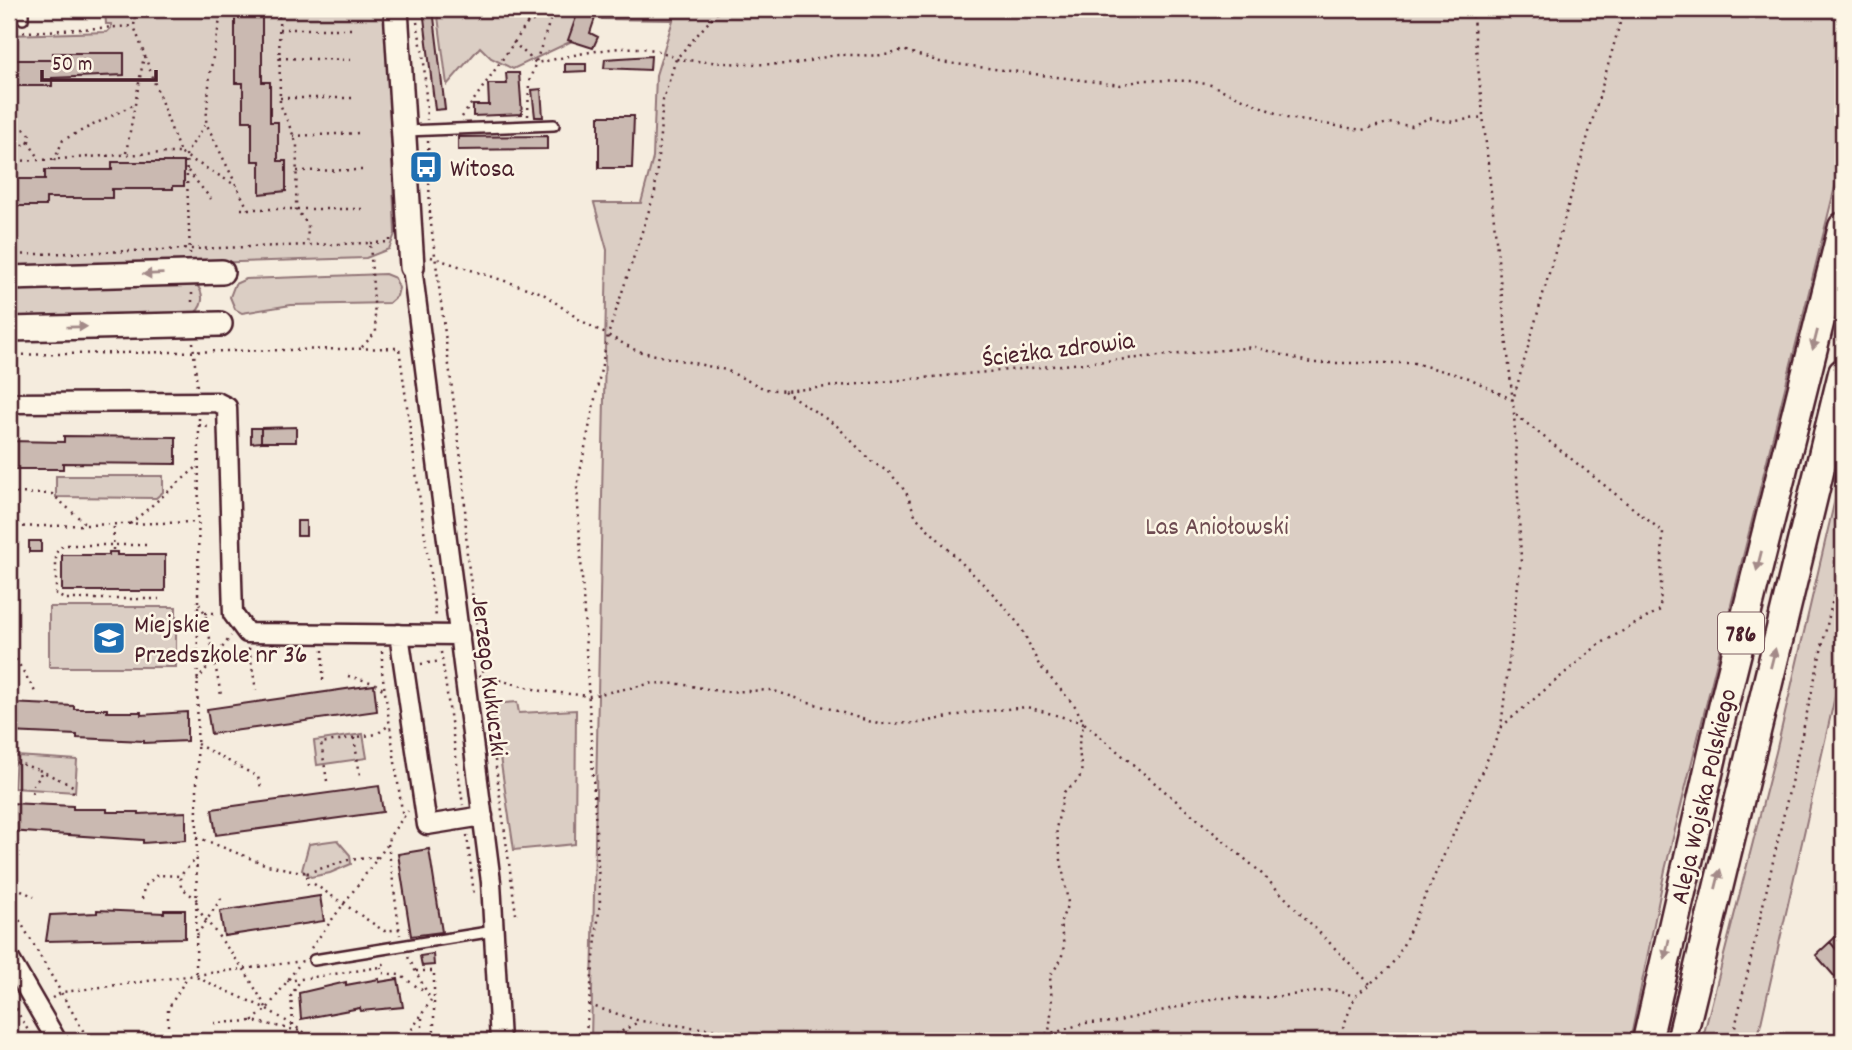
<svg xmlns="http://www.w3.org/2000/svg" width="1852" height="1050" font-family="Dekko,sans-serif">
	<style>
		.green { fill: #dbcec4; stroke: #927678; stroke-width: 2 }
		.building { fill: #cab9b1; stroke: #4a1f2b; stroke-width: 2 }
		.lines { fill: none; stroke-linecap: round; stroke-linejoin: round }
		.service-casing { stroke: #4a1f2b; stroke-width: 14 }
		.minor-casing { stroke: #4a1f2b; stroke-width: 23 }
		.tertiary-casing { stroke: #4a1f2b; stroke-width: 28 }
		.primary-casing { stroke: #4a1f2b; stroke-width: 33 }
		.path { stroke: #4a1f2b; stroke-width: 2.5; stroke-dasharray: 2 5; stroke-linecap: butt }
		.service { stroke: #fcf5e5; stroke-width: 9 }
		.minor { stroke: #fcf5e5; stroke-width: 18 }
		.tertiary { stroke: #fcf5e5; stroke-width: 23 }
		.primary { stroke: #fcf5e5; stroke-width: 28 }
		.oneway { fill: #a38a88 }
		.labels { text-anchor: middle; stroke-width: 5; stroke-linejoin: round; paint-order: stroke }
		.shield { fill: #fcf5e5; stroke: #7f5f63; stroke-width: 2 }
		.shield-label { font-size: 24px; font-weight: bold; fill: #4a1f2b }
		.poi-label { font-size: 26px; fill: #4a1f2b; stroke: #fcf5e5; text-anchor: start }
		.street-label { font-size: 26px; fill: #4a1f2b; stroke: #fcf5e5 }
		.park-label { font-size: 26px; fill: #6e4b51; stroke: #fcf5e5 }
	</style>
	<rect width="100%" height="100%" fill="#f5ecde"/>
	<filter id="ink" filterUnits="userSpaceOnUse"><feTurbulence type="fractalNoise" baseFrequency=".0143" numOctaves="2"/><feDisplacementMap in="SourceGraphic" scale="14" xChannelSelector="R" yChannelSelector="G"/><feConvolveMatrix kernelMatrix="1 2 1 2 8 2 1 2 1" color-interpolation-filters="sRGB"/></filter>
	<g filter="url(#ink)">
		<path class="green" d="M105,9H386L395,234L389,249L366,258L9,269V35L107,32L111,28V24H106Z
			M437,9H581L572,41L513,69L491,58L480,47L447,85Z
			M605,9H1843V155L1665,870L1630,1041H591L607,250L594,203H641L653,158L656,75L673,20L602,19Z
			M385,274L395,278L399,288L397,296L389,303L291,305L242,313L235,309L230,297L235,284L246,279Z
			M195,283C206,294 204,309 190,316L9,321V286Z
			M1843,465V661L1757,1041H1702L1776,752Z
			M56,476H163V492L156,498L56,497Z
			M49,607H176V667H49Z
			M517,702L519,713L576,710L575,844L514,850L492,704Z
			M363,734L367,758L317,765L314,741Z
			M16,756L77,760L75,792L14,788Z
			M337,840L350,855L351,864L330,873L311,877L302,870L309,844Z"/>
		<path class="building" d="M243,9H270V15H262V82H270V122H278V161H286V191L260,194V161H252V121H243V83H235V16H243Z
			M423,9H433L445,109L435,110Z
			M579,9H598L590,33L598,37L593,48L568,40Z
			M53,53H124V75L52,78V86H9V60H53Z
			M651,56L650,70L604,68L605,59Z
			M565,64H586V71L565,72Z
			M506,73H519L522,114L473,116V105H489L488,84H507Z
			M541,89L543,117H535L532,90Z
			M599,116H634L632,168H599Z
			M547,136V149L458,150V137Z
			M112,162H184V186H173V189H112V198H46V206H9V179H45V170H112Z
			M296,427V442H261V428Z
			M251,428H261V442L251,443Z
			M64,436L176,437V464L63,463V469H9V441L64,442Z
			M297,521H306V536H297Z
			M29,541H41V552H29Z
			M109,552H117V555H165V591H62V555H109Z
			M374,685L377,711L211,734L207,709Z
			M9,703L74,706V709H107V712H141V715L187,712V741L144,743V741L77,738V735L9,732Z
			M379,786L383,812L216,835L212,809Z
			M9,803L73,806V809H107V812H139V814L186,812V840L143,843V840L9,831Z
			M429,849L442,932L411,936L398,854Z
			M320,896L324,921L224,936L220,911Z
			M97,910L164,913V910H185V938L46,941L50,915L97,913Z
			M1843,930V957L1830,942Z
			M1830,942L1843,957V970L1835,977L1816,955Z
			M433,954L434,965L422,966L420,956Z
			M379,979V982L398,979L403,1007L361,1011L360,1008L301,1019L299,993L346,982V985Z"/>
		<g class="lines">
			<defs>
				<path id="service" d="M23,9V19
					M406,131L554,125
					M314,960L494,931"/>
				<path id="minor" d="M412,267L491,882L500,1041
					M9,403L217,402L227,407L233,614L247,633L460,635
					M399,634L427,825L483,816
					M9,958L57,1041"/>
				<path id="tertiary" d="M396,9L412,267
					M9,278L222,272
					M9,329L220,324"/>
				<path id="primary" d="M1647,1041L1723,708L1843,227
					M1681,1041L1843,373"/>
			</defs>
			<use href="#service" class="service-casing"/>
			<use href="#minor" class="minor-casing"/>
			<use href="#tertiary" class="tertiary-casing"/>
			<use href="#primary" class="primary-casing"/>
			<path class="path" d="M136,9L134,26L180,153L237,186
				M222,9L210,73L206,123L248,209
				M279,9L280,104L297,144L296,209L308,225L307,246
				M135,15H143L149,9
				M417,22L424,61L427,120
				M527,24L533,9
				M279,29H351
				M9,33L134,26
				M513,42L536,63C575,56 641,35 676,59C714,63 752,65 791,64C807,63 823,56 839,55C862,54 882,59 903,50L940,62L1120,85L1144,80L1190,81L1211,85L1287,118L1362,130L1388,123L1411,126L1429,118L1448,122L1484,117
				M279,58L354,60
				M280,98H357
				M528,116L529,82L554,9
				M462,117L527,24L552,10
				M14 137a8 8 0 1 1 16 0a8 8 0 1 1-16 0Z
				M293,136L360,133
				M428,141L430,216L464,483L467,555L516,914
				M28,142L40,159
				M9,153L17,143
				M126,153L144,56
				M9,161C66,160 123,153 180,153
				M54,161L63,140L135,104
				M188,171L211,199
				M297,171L363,170
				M241,209H366
				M370,243L390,242V239
				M190,254L186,154L206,123
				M9,255L370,243L376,332L361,348
				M431,257L542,293L580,320L637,351L726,370L765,389L784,391L1255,347L1311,363H1414L1469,378L1513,400L1624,9
				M192,293V307
				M193,342L197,387
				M9,355L399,348L436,617
				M784,391L837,426L871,461L890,473L906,492L916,517L996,597L1021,627L1039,665L1075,706L1084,723L1258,870L1371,985
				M199,418L196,977L267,1009L318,1041
				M199,425L212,428
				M9,493L52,494L87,525
				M130,524L197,467
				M9,527L198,522
				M146,545H63L56,553V594L64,599H159
				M113,550L114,525
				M199,604L205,613L221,695
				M198,613H215
				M9,647L37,695
				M249,648L256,690
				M323,650V680
				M382,651V671L403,818
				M441,652L463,805
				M421,664L442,661
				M479,675L542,691L590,696L654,683L680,684L724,692L771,690L878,724L919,723L969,713L1027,707L1084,723C1082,730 1079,739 1079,746C1080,773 1089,773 1064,792L1056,829L1068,903L1060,924L1064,946L1061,960L1050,976L1052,1005L1048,1041
				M348,676L374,683L384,690
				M197,681L231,636
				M1501,727L1598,645L1660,610L1663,532L1515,414
				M354,738L360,775
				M197,744L258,777L262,791
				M9,760L39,770L41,776L33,785L32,794
				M39,770L73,786V796
				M327,781L321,743L377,734L388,726
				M467,835L474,895
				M197,837L267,865L307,873L308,885
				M388,844L400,935
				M307,873L348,860L378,857
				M9,883L34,897
				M314,884L384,931L400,929
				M142,899L144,887L157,875L180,876
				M197,900L181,887L180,876L197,858
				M9,902L89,1041
				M197,908L245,971L267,1009
				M197,935L222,897
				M311,948L388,844L389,837L408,811
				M408,957L431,1000
				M381,967L382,973L400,975L426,993
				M416,971H434V1035
				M287,981L381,967L387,960
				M9,997L34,1041
				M52,998L63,992L304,961
				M589,1005L640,1021L812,1041
				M9,1010L19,1009
				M9,1019L22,1041
				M252,1021L267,1009L301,962
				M214,1023L252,1021L300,1031
				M293,1025L291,996L301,979
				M168,1026V1009L186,979
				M408,1036L453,1035
				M404,1041L422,1014
				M422,1041V1014L431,1000
				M585,1041L600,902L577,487L608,335L655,192L663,100L676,59L720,9
				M612,1041L617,1034L640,1021
				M990,1041L1057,1032L1084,1023L1114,1022L1216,998H1264L1333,990L1355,996
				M1338,1041L1355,996L1388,969L1399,954L1493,747L1501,727L1521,559L1514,413L1472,9
				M1732,1041L1843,555"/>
			<use href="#service" class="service"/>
			<use href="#minor" class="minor"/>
			<use href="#tertiary" class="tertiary"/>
			<use href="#primary" class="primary"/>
		</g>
		<defs><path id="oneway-solid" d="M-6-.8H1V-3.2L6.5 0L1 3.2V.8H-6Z" transform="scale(1.75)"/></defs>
		<g class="oneway">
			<use href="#oneway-solid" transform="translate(153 274) rotate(178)"/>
			<use href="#oneway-solid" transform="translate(77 327) rotate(-1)"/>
			<use href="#oneway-solid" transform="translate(1815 340) rotate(104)"/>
			<use href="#oneway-solid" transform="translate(1759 561) rotate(104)"/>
			<use href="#oneway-solid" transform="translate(1773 658) rotate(-76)"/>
			<use href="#oneway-solid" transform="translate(1718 879) rotate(-76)"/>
			<use href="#oneway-solid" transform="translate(1667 949) rotate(102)"/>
		</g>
	</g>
	<defs>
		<symbol id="bus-square" viewBox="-11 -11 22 22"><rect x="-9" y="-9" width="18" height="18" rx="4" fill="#1f6fb2" stroke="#fcf5e5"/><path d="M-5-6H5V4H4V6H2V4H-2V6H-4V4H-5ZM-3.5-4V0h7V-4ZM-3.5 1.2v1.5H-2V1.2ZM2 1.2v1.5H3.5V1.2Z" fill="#fff"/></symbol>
		<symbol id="school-square" viewBox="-11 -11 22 22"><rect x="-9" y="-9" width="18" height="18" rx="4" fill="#1f6fb2" stroke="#fcf5e5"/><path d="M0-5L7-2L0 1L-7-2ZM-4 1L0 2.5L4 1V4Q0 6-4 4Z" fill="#fff"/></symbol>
	</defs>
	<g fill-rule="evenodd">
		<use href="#bus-square" x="407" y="148" width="38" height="38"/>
		<use href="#school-square" x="90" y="619" width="38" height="38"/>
	</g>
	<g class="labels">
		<rect class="shield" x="1718" y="612.5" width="46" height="41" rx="5"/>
		<g class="shield-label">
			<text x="1741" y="641">786</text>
		</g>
		<g class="poi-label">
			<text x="450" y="176">Witosa</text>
			<text x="134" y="632">Miejskie<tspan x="134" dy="30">Przedszkole nr 36</tspan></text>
		</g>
		<g class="street-label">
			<text transform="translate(1058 348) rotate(-7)" y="9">Ścieżka zdrowia</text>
			<text transform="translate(491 676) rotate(83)" y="9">Jerzego Kukuczki</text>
			<text transform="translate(1702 796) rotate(-77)" y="9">Aleja Wojska Polskiego</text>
		</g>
		<g class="park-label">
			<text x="1217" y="534">Las Aniołowski</text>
		</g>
	</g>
	<rect width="1852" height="1050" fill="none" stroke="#fcf5e5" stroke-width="35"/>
	<rect x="18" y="18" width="1817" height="1015" fill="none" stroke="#4a1f2b" stroke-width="2.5" filter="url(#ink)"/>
	<path d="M42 70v10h114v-10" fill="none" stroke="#4a1f2b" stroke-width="3.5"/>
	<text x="52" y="70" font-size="21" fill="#4a1f2b" stroke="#fcf5e5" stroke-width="5" paint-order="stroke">50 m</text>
</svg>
